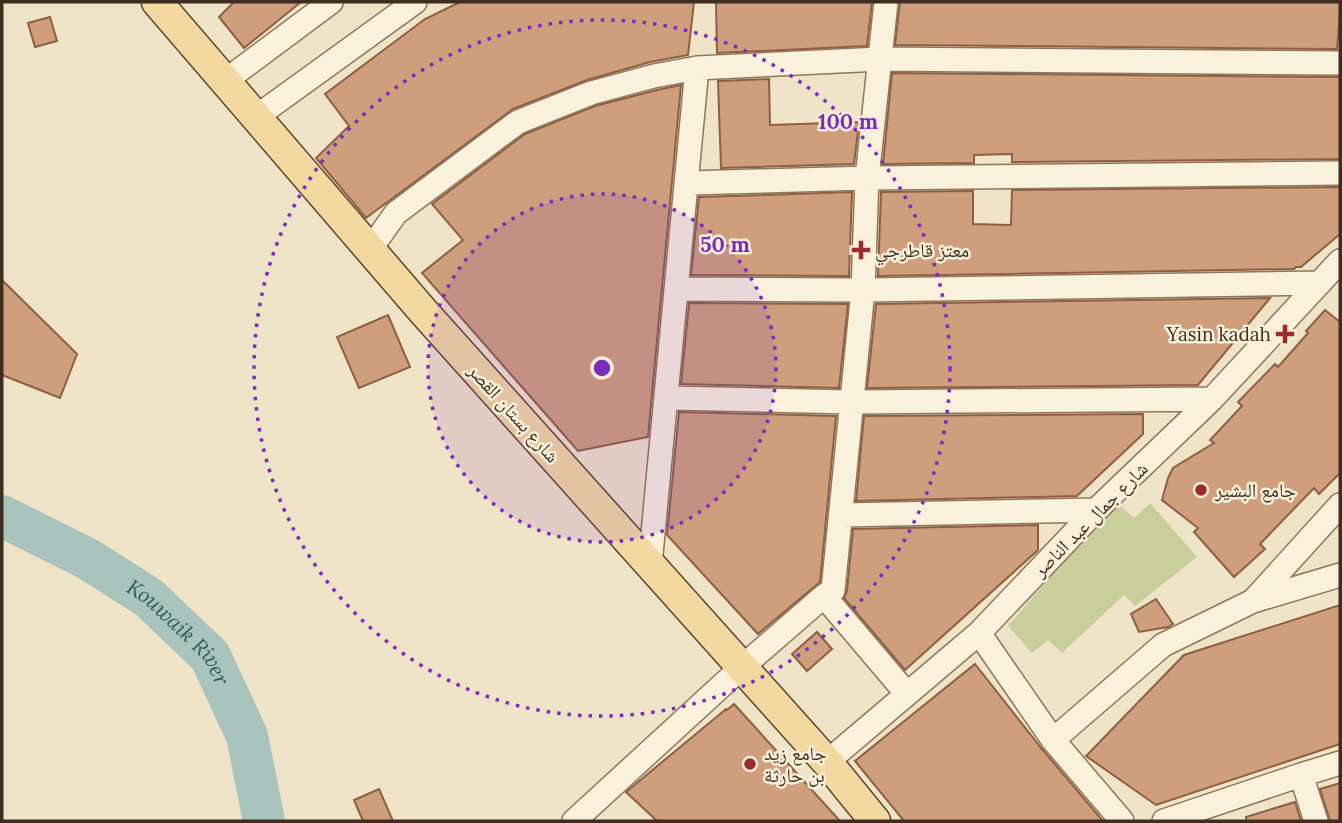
<svg xmlns="http://www.w3.org/2000/svg" width="1342" height="823" font-family="Lora,'Noto Naskh Arabic',serif">
	<style>
		.green { fill: #c9cf9b }
		.lines { fill: none; stroke-linecap: round; stroke-linejoin: round }
		.river { stroke: #a9c4bc; stroke-width: 42 }
		.building { fill: #cf9f7d; stroke: #8d5f41; stroke-width: 2 }
		.minor-casing { stroke: #8d765c; stroke-width: 26 }
		.major-casing { stroke: #5b4430; stroke-width: 33 }
		.minor { stroke: #faf1dc; stroke-width: 23 }
		.major { stroke: #f3d9a0; stroke-width: 30 }
		.ring { fill: none; stroke: #7b2cbf; stroke-width: 3.5; stroke-dasharray: 3.5 7 }
		.poi-dot { fill: #9e2a2b; stroke: #f7eed8; stroke-width: 2.5 }
		.labels { text-anchor: middle; stroke-width: 5; stroke-linejoin: round; paint-order: stroke }
		.poi-label { font-size: 19px; fill: #3d2e20; stroke: #f7eed8; text-anchor: start }
		.street-label { font-size: 19px; fill: #3d2e20; stroke: #f7eed8 }
		.water-label { font-size: 21px; font-style: italic; fill: #2f5d5a; stroke: #f7eed8 }
		.centre { fill: #7b2cbf; stroke: #f7eed8; stroke-width: 3.5 }
		.ring-label { font-size: 21px; text-anchor: middle; font-weight: bold; fill: #7b2cbf; stroke: #f7eed8; stroke-width: 5; stroke-linejoin: round; paint-order: stroke }
	</style>
	<rect width="100%" height="100%" fill="#f0e4c8"/>
	<path class="green" d="M1115,501L1134,518L1150,503L1197,557L1135,606L1124,595L1062,653L1048,640L1032,653L1008,626Z"/>
	<g class="lines">
		<path class="river" id="s1" d="M2,516L88,559L149,598L210,656L247,736L264,821"/>
	</g>
	<path class="building" d="M234,2H301L244,48L219,17Z
		M460,2H694L688,55L650,62L587,80L513,109L366,218L316,158L349,126L325,94L425,19Z
		M716,2H872L867,46L717,53Z
		M900,2H1340V11L1337,49L895,45Z
		M50,17L57,41L35,47L28,23Z
		M892,73L1340,77V159L1012,162V154L974,155V163L883,164Z
		M769,79L770,125L859,122L854,164L721,168L718,81Z
		M681,85L648,437L578,451L422,273L463,240L432,204L525,134L595,106L657,90Z
		M1340,187V234L1301,267H1296L1294,269L878,276L881,192L973,191V224L1011,225L1012,190Z
		M852,192L849,276L691,275L699,197Z
		M2,280L77,354L60,398L2,375Z
		M1270,298L1198,385L867,388L876,304Z
		M689,303L848,304L839,388L681,384Z
		M1325,310L1340,322V473L1319,494L1314,488L1260,544L1265,549L1234,577L1194,532L1198,528L1162,500L1168,478L1173,468L1214,443L1210,440L1242,406L1238,402L1275,364L1278,367L1308,333L1306,331Z
		M388,315L410,367L359,388L337,337Z
		M679,412L836,416L820,582L758,634L667,535Z
		M1143,414V434L1077,496L856,501L864,416Z
		M1038,525V550L905,670L844,598L847,591L853,529Z
		M1156,599L1173,624L1168,627L1139,632L1131,614Z
		M1340,605V744L1156,805L1086,756L1184,655Z
		M817,632L832,649L807,671L792,654Z
		M975,664L1042,749L1103,821H904L855,761Z
		M734,704L840,821H657L626,792L726,709L727,710Z
		M1340,783V821H1330L1320,789Z
		M379,789L393,821H363L354,800Z
		M1295,802L1301,821H1246V817Z"/>
	<g class="lines">
		<defs>
			<path id="minor" d="M225,81L331,2
				M256,117L415,2
				M688,183L867,178L1340,173
				M371,248L396,213L518,122L591,93L654,76L697,68L880,59L1340,63
				M676,289L863,290L1320,283
				M667,398L851,402L1212,399
				M841,515L1096,510
				M650,565L697,68
				M824,596L907,694
				M1253,601L1340,505
				M979,633L1053,740L1122,821
				M1053,740L1163,645L1253,601L1340,575
				M827,762L979,633L1096,510L1212,399L1340,261
				M1301,775L1316,821
				M574,821L742,667L824,596L833,590L863,290L867,178L886,2
				M1164,821L1301,775L1340,763"/>
			<path id="major" d="M157,2L422,310L827,762L875,821"/>
		</defs>
		<use href="#minor" class="minor-casing"/>
		<use href="#major" class="major-casing"/>
		<use href="#minor" class="minor"/>
		<use href="#major" class="major"/>
	</g>
	<circle cx="602" cy="368" r="174" fill="#7b2cbf" fill-opacity=".12"/>
	<g class="ring">
		<circle cx="602" cy="368" r="174"/>
		<circle cx="602" cy="368" r="348"/>
	</g>
	<g class="poi-dot">
		<path d="M857.5 239.5h7v7h7v7h-7v7h-7v-7h-7v-7h7z"/>
		<path d="M1281.5 323.5h7v7h7v7h-7v7h-7v-7h-7v-7h7z"/>
		<circle cx="1201" cy="490" r="7"/>
		<circle cx="750" cy="764" r="7"/>
	</g>
	<g class="labels">
		<g class="poi-label">
			<text x="875" y="257">معتز قاطرجي</text>
			<text x="1271" y="341" text-anchor="end">Yasin kadah</text>
			<text x="1215" y="497">جامع البشير</text>
			<text x="764" y="760">جامع زيد<tspan x="764" dy="22">بن حارثة</tspan></text>
		</g>
		<g class="street-label">
			<text transform="translate(514 413) rotate(48)" y="7">شارع بستان القصر</text>
			<text transform="translate(1090 519) rotate(-45)" y="7">شارع جمال عبد الناصر</text>
		</g>
		<g class="water-label">
			<text dy="7" stroke="none"><textPath href="#s1" startOffset="214">Kouwaik River</textPath></text>
		</g>
	</g>
	<circle cx="602" cy="368" r="10" class="centre"/>
	<g class="ring-label">
		<text x="848" y="129">100 m</text>
		<text x="725" y="252">50 m</text>
	</g>
	<rect width="1342" height="823" fill="none" stroke="#3d2e20" stroke-width="7"/>
</svg>
